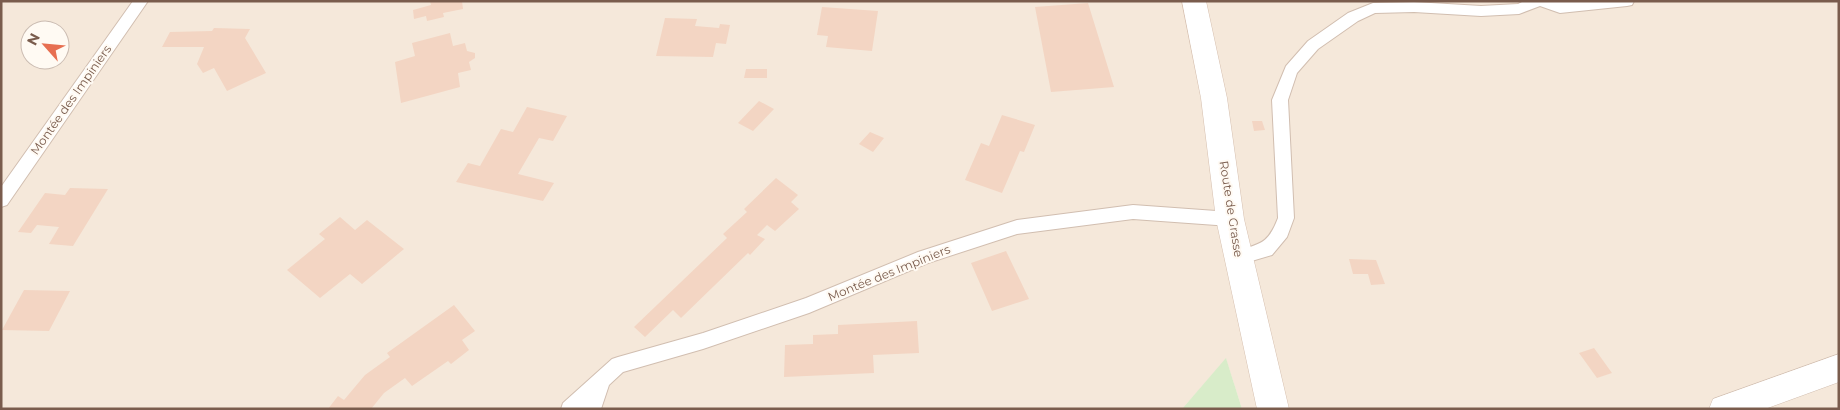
<svg xmlns="http://www.w3.org/2000/svg" width="1840" height="410" font-family="Montserrat,sans-serif">
	<style>
		.residential { fill: #f5e8da; fill-rule: evenodd }
		.green { fill: #d8ecc9 }
		.building { fill: #f3d5c3 }
		.lines { fill: none; stroke-linecap: round; stroke-linejoin: round }
		.lane-casing { stroke: #d1beb0; stroke-width: 2 }
		.street-casing { stroke: #d1beb0; stroke-width: 1 }
		.secondary-casing { stroke: #d6c0b0; stroke-width: 1 }
		.lane { fill: #fff; fill-rule: evenodd }
		.street { fill: #fff; fill-rule: evenodd }
		.secondary { fill: #fff; fill-rule: evenodd }
		.labels { text-anchor: middle; stroke-width: 4; stroke-linejoin: round; paint-order: stroke }
		.street-label { font-size: 12px; fill: #7a5c4d; stroke: #fffaf3 }
	</style>
	<rect width="100%" height="100%" fill="#fdf6ec"/>
	<path class="residential" d="M1,1H1839V409H1242L1226,359L1182,409H1ZM30,30H60V60H30Z"/>
	<path class="green" d="M1226,358L1242,409H1182Z"/>
	<path class="building" d="M430,1H462L463,9L443,13L444,17L427,21L426,16L414,19L413,10L431,5Z
		M1088,3L1114,87L1051,92L1035,7Z
		M822,7L878,11L872,51L826,47L828,36L817,35Z
		M665,18L697,19L695,26L719,28L720,24L730,25L726,44L716,43L713,57L656,56Z
		M214,28L250,29L245,38L266,73L227,91L214,68L203,73L197,64L204,47H162L170,32L212,31Z
		M450,33L453,46L465,43L467,51L475,53V58L469,62L471,70L458,73L460,87L401,103L395,62L415,56L412,43Z
		M746,69H767V78H744Z
		M759,101L774,109L753,131L738,123Z
		M527,107L567,116L553,141L539,138L518,174L554,183L543,201L456,182L468,163L480,166L501,129L513,132Z
		M1002,115L1035,125L1024,152L1020,151L1002,193L965,180L981,143L989,146Z
		M1252,121H1262L1265,130L1254,131Z
		M870,132L884,138L873,152L859,144Z
		M776,178L798,195L791,202L799,209L775,231L767,225L757,235L765,239L750,255L748,253L681,318L673,310L645,337L634,327L727,238L723,234L747,212L744,209Z
		M70,188L108,189L73,246L49,244L59,227L37,225L31,233L18,232L45,193L65,195Z
		M340,217L355,230L367,220L404,249L362,284L350,274L320,298L287,270L325,239L319,234Z
		M1006,251L1029,299L992,311L971,263Z
		M1349,259L1376,260L1385,284L1371,285L1368,274H1353Z
		M24,290L70,291L49,331L2,330Z
		M454,305L475,331L462,340L469,350L451,364L448,361L412,386L405,378L384,393L371,409H328L338,396L344,400L365,375L390,357L387,353Z
		M917,321L919,353L873,355L874,373L784,377L785,345L813,344V335L838,334V325Z
		M1594,348L1612,373L1597,378L1579,353Z"/>
	<g class="lines">
		<defs>
			<path id="lane" d="M133,1H148L7,205L1,207V187Z
				M1524,1H1634L1632,5L1627,6L1560,13L1540,6L1519,14L1481,16L1414,12L1375,13L1358,21L1318,49L1297,73L1288,100L1294,218L1287,237L1272,255L1238,265L1232,263L1230,258L1232,253C1258,243 1267,247 1278,218L1272,100L1286,66L1308,41L1348,13L1373,3L1414,2L1481,6L1518,4Z
				M1133,205L1230,212L1236,214L1238,219L1236,224L1230,226L1133,219L1017,234L928,263L809,313L703,349L623,372L609,385L601,409H561L563,403L612,359L618,357L703,333L806,298L918,252L1017,220Z"/>
			<path id="street" d="M1839,354V382L1765,409H1709L1713,399Z"/>
			<path id="secondary" d="M1182,1H1206L1227,98L1244,219L1289,409H1257L1216,219L1201,98Z"/>
		</defs>
		<use href="#lane" class="lane-casing"/>
		<use href="#street" class="street-casing"/>
		<use href="#secondary" class="secondary-casing"/>
		<use href="#lane" class="lane"/>
		<use href="#street" class="street"/>
		<use href="#secondary" class="secondary"/>
	</g>
	<g class="labels">
		<g class="street-label">
			<text transform="translate(71 100) rotate(-55)" y="4">Montée des Impiniers</text>
			<text transform="translate(1231 209) rotate(81)" y="4">Route de Grasse</text>
			<text transform="translate(889 273) rotate(-22)" y="4">Montée des Impiniers</text>
		</g>
	</g>
	<rect width="1840" height="410" fill="none" stroke="#7a5c4d" stroke-width="5"/>
	<g transform="translate(45 45) rotate(297)"><circle r="24" fill="#fffaf3" stroke="#cabbb1"/>
	<path d="M0-4L9 19L0 12L-9 19Z" fill="#e76f51"/>
	<text y="-8" font-size="14" font-weight="bold" text-anchor="middle" fill="#7a5c4d">N</text>
	</g>
</svg>
